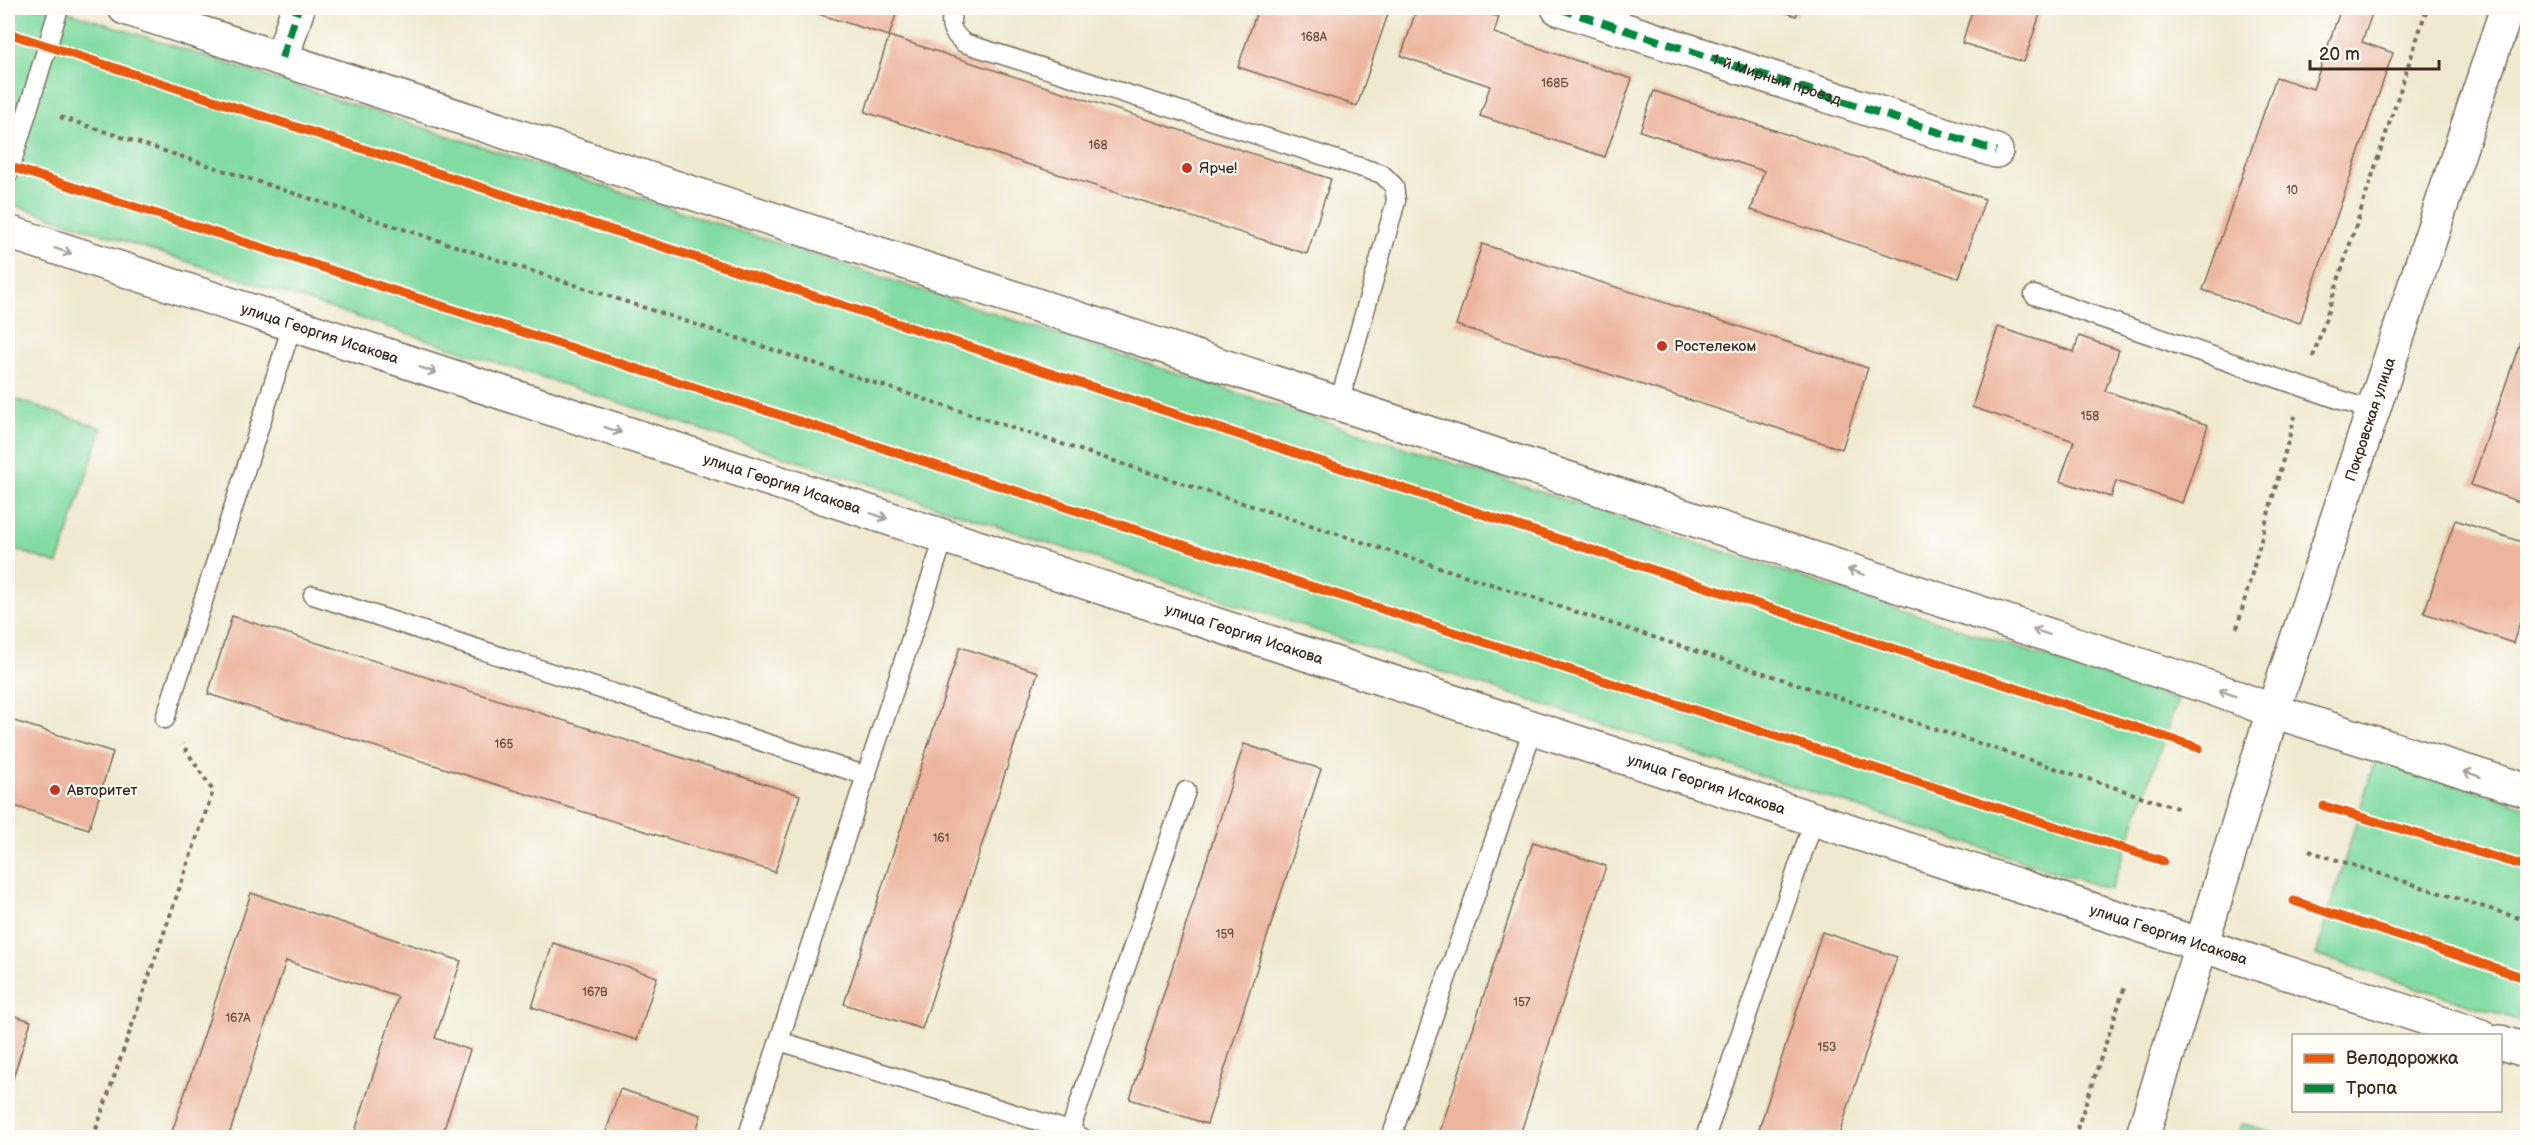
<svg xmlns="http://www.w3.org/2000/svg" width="2535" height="1145" font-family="'Balsamiq Sans',sans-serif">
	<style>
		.green { fill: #81dba2; stroke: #5e8260; stroke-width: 1.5 }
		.building { fill: #edb59e }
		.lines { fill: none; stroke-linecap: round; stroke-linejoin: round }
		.service-casing { stroke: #7a6d5c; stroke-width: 21 }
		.minor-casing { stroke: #7a6d5c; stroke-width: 36 }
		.tertiary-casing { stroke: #7a6d5c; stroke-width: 36 }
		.path { stroke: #7a6d5c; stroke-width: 4; stroke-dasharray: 4.5 4.5; stroke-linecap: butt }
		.service { stroke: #fff; stroke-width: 18 }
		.minor { stroke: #fff; stroke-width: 33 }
		.tertiary { stroke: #fff; stroke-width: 33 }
		.quiet { stroke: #00873e; stroke-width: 8; stroke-dasharray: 15 8; stroke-linecap: butt }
		.cycleway-casing { stroke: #fdfcf7; stroke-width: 13 }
		.cycleway { stroke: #e8590c; stroke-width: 9 }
		.oneway { stroke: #a79f9a }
		.poi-dot { fill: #c8321e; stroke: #fdfcf7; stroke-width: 2 }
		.labels { text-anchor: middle; stroke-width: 4.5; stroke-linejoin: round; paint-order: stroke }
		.number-label { font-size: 12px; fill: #684d3e }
		.street-label { font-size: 15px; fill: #3b2a1e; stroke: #fdfcf7 }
		.poi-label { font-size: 15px; fill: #3b2a1e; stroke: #fdfcf7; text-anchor: start }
	</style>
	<rect width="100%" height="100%" fill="#fdfcf7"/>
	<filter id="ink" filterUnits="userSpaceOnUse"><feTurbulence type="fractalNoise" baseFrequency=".0167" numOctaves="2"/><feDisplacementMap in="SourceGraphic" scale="12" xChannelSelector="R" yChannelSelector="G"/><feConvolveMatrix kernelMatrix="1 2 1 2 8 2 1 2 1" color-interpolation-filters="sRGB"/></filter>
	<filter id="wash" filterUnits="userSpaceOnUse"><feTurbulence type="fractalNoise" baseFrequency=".008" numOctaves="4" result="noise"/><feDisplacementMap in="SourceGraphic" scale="24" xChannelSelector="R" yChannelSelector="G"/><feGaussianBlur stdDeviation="1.35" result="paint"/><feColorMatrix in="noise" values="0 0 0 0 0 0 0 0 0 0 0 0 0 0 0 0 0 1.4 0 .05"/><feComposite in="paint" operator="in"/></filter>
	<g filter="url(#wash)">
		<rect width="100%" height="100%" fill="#efe9cf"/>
		<path class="green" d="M8,8H57L2178,700L2111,890L8,203Z
			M8,397L102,428L58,564L8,547Z
			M2376,757L2527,807V1023L2316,955Z
			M2242,1123L2287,1137H2237Z"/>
		<g id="blocks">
			<path class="building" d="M799,8H898L889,36Z
				M1258,8H1390L1357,106L1238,67Z
				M1417,8H1469L1499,17L1494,33L1632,79L1605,157L1480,116L1490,86L1401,56Z
				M1772,8H1799L1796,16Z
				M1973,8H2042L2024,62L1962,43Z
				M2341,8H2374L2362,42L2393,53L2300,323L2203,290L2276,77L2313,89Z
				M889,36L1331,179L1307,254L865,112Z
				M1654,91L1985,199L1959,278L1751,210L1764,171L1640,131Z
				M1482,244L1868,368L1842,449L1456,325Z
				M2527,322L2528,323V505L2471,485Z
				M1998,327L2074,352L2079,336L2119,350L2105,391L2208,425L2182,503L2116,481L2111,497L2060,481L2074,441L1972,407Z
				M2455,520L2528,544V599L2513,643L2424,613Z
				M232,616L800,795L775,872L208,694Z
				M960,647L1038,672L922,1029L844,1004Z
				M8,719L113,752L89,829L8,804Z
				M1244,744L1321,769L1207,1124L1130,1099Z
				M1533,842L1606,866L1519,1138H1438Z
				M251,893L461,961L435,1038L470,1050L441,1138H353L398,997L286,961L228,1138H170Z
				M1822,932L1897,957L1838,1138H1756Z
				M553,943L657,977L637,1040L532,1007Z
				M8,1014L31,1021L8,1094Z
				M620,1089L701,1115L694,1138H604Z"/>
		</g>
	</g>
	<g filter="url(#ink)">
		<use href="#blocks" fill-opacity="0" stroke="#7a6d5c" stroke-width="1.5"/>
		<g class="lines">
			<defs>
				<path id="service" d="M953,8C949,25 950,31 964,43L1382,174L1394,186L1396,201L1339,403
					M8,175L59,8
					M2034,295L2373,411
					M313,595L867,776
					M165,719L292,326
					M779,1041L1070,1131L1083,1138
					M1070,1131L1186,791
					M747,1138L944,538
					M1391,1138L1533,729
					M1705,1138L1814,820"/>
				<g id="minor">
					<path id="s1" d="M1558,8L1996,151"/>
					<path d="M282,58L298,8"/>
				</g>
				<g id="tertiary">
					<path d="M125,8L2217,690L2273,711L2528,791"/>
					<path id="s2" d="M8,232L2481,1036"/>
					<path d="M2500,1042L2528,1051"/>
					<path id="s3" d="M2142,1138L2273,711L2507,8"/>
				</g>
			</defs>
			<use href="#service" class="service-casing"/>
			<use href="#minor" class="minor-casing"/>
			<use href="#tertiary" class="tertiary-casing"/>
			<path class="path" d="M60,117L2180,809
				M2313,357L2427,8
				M2237,628L2295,416
				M2309,851L2528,921
				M93,1138L213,791L182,744
				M2074,1138L2125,986"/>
			<use href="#service" class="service"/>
			<use href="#minor" class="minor"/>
			<use href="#tertiary" class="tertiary"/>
			<path class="quiet" d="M1558,8L1996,151
				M282,58L298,8"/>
			<defs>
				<path id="cycleway" d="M8,33L2199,748
					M8,166L2163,861
					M2324,806L2528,867
					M2294,901L2528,979"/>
			</defs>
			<use href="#cycleway" class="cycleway-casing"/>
			<use href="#cycleway" class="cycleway"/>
		</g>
		<defs><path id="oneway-shaft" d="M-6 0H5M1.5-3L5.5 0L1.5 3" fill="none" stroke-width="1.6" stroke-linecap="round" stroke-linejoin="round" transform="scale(1.5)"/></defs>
		<g class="oneway">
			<use href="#oneway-shaft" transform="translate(63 251) rotate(18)"/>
			<use href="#oneway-shaft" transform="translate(428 370) rotate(18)"/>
			<use href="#oneway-shaft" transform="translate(613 430) rotate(18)"/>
			<use href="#oneway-shaft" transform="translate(879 516) rotate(18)"/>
			<use href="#oneway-shaft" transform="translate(1856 572) rotate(-162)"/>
			<use href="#oneway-shaft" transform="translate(2041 632) rotate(-162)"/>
			<use href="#oneway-shaft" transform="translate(2227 693) rotate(-159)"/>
			<use href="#oneway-shaft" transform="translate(2472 774) rotate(-162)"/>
		</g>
	</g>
	<g class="poi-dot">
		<circle cx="1187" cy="168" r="6"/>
		<circle cx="1662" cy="346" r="6"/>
		<circle cx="55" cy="790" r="6"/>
	</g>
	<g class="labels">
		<g class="number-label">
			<text x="1314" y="41">168А</text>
			<text x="1555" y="87">168Б</text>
			<text x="1098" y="149">168</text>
			<text x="2292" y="194">10</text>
			<text x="2090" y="420">158</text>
			<text x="504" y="748">165</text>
			<text x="941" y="842">161</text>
			<text x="1225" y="938">159</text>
			<text x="595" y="996">167В</text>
			<text x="1522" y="1006">157</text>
			<text x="238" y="1022">167А</text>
			<text x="1827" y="1051">153</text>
		</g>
		<g class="street-label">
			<text dy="5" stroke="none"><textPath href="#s1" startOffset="230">1-й Мирный проезд</textPath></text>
			<text dy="5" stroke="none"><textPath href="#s2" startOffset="328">улица Георгия Исакова</textPath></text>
			<text dy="5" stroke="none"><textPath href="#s3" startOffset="754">Покровская улица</textPath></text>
			<text dy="5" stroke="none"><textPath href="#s2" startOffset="814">улица Георгия Исакова</textPath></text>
			<text dy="5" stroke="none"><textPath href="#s2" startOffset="1300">улица Георгия Исакова</textPath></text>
			<text dy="5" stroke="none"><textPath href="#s2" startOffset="1786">улица Георгия Исакова</textPath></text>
			<text dy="5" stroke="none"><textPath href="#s2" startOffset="2272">улица Георгия Исакова</textPath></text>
		</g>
		<g class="poi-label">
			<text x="1199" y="173">Ярче!</text>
			<text x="1674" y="351">Ростелеком</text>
			<text x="67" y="795">Авторитет</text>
		</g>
	</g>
	<rect width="2535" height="1145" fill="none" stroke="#fdfcf7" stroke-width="30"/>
	<rect x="2292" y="1034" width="210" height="78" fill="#fdfcf7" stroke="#afa8a0" stroke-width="1.5"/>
	<rect x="2304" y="1054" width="30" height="9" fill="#e8590c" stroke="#afa8a0" stroke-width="1.5"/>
	<text x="2346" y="1064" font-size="18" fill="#3b2a1e">Велодорожка</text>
	<rect x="2304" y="1084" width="30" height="9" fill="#00873e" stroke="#afa8a0" stroke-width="1.5"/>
	<text x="2346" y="1094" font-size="18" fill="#3b2a1e">Тропа</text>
	<path d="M2310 60v9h129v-9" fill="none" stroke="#3b2a1e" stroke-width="3"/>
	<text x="2319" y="60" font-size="18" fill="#3b2a1e" stroke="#fdfcf7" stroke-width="4.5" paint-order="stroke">20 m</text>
</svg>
